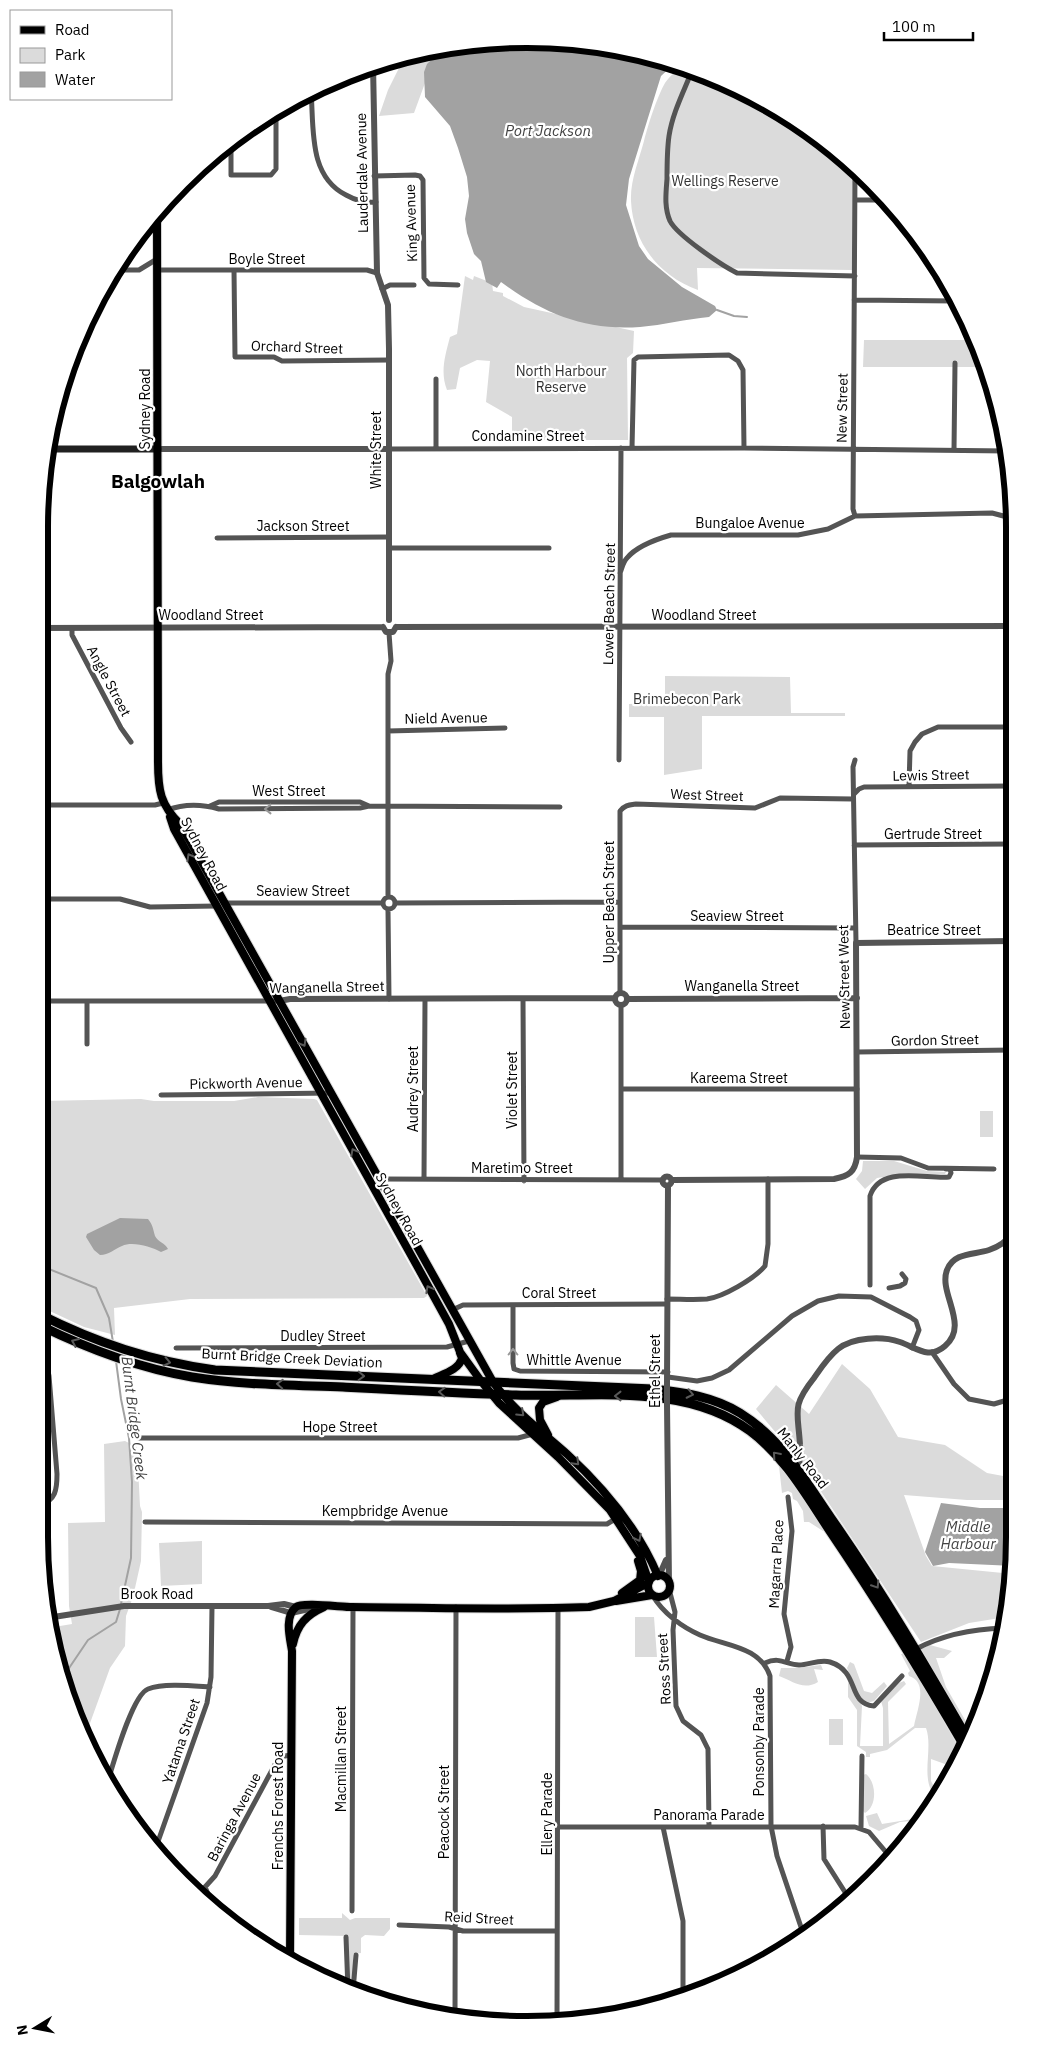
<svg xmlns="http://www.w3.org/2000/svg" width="1054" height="2063" font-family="'IBM Plex Sans',sans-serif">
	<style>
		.green { fill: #dbdbdb }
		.water { fill: #a2a2a2 }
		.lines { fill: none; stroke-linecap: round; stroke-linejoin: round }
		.stream { stroke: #a2a2a2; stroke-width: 2 }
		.primary-casing { stroke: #dbdbdb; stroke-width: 10 }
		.trunk-casing { stroke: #dbdbdb; stroke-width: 11 }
		.minor { stroke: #545454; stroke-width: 5 }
		.tertiary { stroke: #545454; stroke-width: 6 }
		.secondary { stroke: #212121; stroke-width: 7 }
		.primary { stroke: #000; stroke-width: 8 }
		.trunk { stroke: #000; stroke-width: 9 }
		.tertiary-bridge { stroke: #545454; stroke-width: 6 }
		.oneway { stroke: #989898 }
		.oneway2 { stroke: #595959 }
		.labels { text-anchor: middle; stroke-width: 4.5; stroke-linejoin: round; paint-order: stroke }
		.street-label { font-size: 14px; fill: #000; stroke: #fff }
		.park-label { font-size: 14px; fill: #323232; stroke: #fff }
		.water-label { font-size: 15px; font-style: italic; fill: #434343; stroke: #fff }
		.district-label { font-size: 19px; font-weight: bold; fill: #000; stroke: #fff }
		.rim { fill: none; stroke: #000; stroke-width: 6 }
	</style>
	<rect width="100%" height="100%" fill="#fff"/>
	<path class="green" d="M447,47L425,83L414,113L379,116L388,90L405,56Z
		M678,65L743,89L824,140L853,169L852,270L697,268L698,290C659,276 633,243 631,201C630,181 639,160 644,141C648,125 657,97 665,83C670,76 675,73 678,65Z
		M465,276L473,280L474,276L492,283L493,291L503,293V296L524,307L634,331L633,353L627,358L628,440H512V417L486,402L490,361L477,360L460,368L456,389L447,390C440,372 445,356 450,337L457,334Z
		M864,340H978L985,367H863Z
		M665,676L790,677L791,713H845V716H702V769L664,775V717H629V704L665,703Z
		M258,1097L314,1099L317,1100L427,1296L424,1298L190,1299L114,1308L115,1335L84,1327L39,1306V1101L141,1099L154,1101H234Z
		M980,1111H993V1137H980Z
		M863,1161H894L927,1171L946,1172L945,1174H903L877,1178L865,1189L856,1179L862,1171Z
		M842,1364L870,1389L898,1437L945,1445L987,1473L1014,1478V1500H967L904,1495L926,1556L932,1566L1013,1574L1006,1617L969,1623L921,1642L804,1466L756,1409L776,1385L809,1414Z
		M125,1441L137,1447L140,1506L142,1512L141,1561L133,1597L126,1616L125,1646L110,1668L85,1737L65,1693L48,1628L72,1624L69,1606L68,1523L105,1522L104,1444Z
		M779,1466L786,1472L825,1530L823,1531L809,1522H804L803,1511L797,1501L793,1499L792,1493L788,1491L782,1493Z
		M202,1541V1584L161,1586L159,1543Z
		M635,1617H654L657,1657H635Z
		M930,1645L952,1651L944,1658H936L946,1687L972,1732L971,1736L921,1649Z
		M901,1654H905L963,1755L956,1768L931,1759V1781L939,1797L938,1799C918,1782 934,1750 926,1728H915L887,1750L870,1754V1757H866V1752L857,1746V1710L848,1697V1682L862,1706L860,1746H883V1708L881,1701L899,1683L904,1681L906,1684L888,1702L889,1744L914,1726C917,1710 929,1682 909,1676L908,1673L910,1671Z
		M850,1662L854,1664L864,1691L872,1693L884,1682L887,1686L874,1701L867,1703L860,1697L847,1668Z
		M821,1665L823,1670L814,1669L818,1682C803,1691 793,1681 779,1676L781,1668H797Z
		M829,1719H843V1745H829Z
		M866,1774C877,1783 877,1807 865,1813L863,1811V1775Z
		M877,1813L882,1824L925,1817L923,1820L900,1822L879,1831L869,1826L866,1816Z
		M342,1913L350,1920L355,1918H390V1929L384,1936L365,1935L361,1938V1953L353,1954V1977L351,1990L348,1976V1936L299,1935V1918H342Z"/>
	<path class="water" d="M559,40L653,55L675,63L661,76L629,179L626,205L639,246L648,259L682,287L715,306L717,310L709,317C686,319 663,325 640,327C586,331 544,314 501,282L497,288L486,282L481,261L474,254L467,233L465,219L469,196L467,177L458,148L450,126L425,97L424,72L427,64L443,48L463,43Z
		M120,1218L148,1219C153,1225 153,1229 155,1236C158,1242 165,1243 168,1249L161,1252C151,1247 133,1241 122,1246C114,1249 109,1255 100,1255L94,1250L86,1237L87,1234Z
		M941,1503L980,1508H1014V1566L949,1563L933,1566L925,1552Z"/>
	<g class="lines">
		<path class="stream" d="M717,310L734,316L747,317
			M39,1265L96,1288L109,1318L113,1342
			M116,1361L121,1399L129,1438L132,1482L131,1558L121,1604
			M61,1680L88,1640L116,1622L120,1609"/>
		<defs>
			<path id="primary" d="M157,211L158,762C158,790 160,805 181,825L493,1382C513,1410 541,1431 567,1454C605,1489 638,1528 658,1576
				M170,817L174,829L421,1273L449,1324L460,1352L481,1381L499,1403L558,1457L610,1510L640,1556L649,1582
				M433,1379C443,1374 459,1370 462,1358L460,1353
				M548,1435L540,1420L539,1408L543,1402L557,1397
				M648 1586a11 11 0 1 1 22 0a11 11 0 1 1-22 0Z
				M622,1593L640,1580L641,1571L638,1561
				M616,1601L652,1595
				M293,1644C297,1625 306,1615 324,1607
				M290,1960L292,1651C290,1638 284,1617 296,1607C302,1602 341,1607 352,1607C431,1608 511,1610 589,1607L614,1601L648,1583"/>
			<path id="trunk" d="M39,1314C97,1343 151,1361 215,1370L653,1389C683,1392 714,1397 740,1413C782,1439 804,1479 831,1518C882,1591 925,1665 969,1741
				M39,1325C88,1349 138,1368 192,1377C242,1385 293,1385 343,1387C401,1390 458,1393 516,1395C593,1398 684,1382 750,1431C785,1457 806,1495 830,1531C878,1602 923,1675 966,1749"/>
		</defs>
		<use href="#primary" class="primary-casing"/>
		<use href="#trunk" class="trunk-casing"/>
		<path class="minor" d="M689,78C681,97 672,116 669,136C667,150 667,165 667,179C666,193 664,207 670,221C677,235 721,265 737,273L855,276
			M311,91C314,128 308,176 346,195C355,200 366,203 376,202
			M231,142V175H271L276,169V109
			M374,176L415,175L420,176L423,180L424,278L429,284L458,285
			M855,200H884
			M115,270H139L157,259
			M157,270H367L377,273
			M234,270L235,357H274L282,361L389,360
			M382,289L390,285H414
			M854,300L955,301
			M436,448V379
			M632,448L634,360L638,357L729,355L738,361L743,370L744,448
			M389,449L744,448L1008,451
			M954,450L955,363
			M855,516L853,509L855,170
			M217,538L389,537
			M389,548H549
			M620,573C622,568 623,562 627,558C636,547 657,539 671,535H798L828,529L855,516L992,513L1011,518
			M72,628V635L121,728L131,742
			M388,731L505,728
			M619,760L621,448
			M855,760L853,767L856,943
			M909,786L910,751L915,742L922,734L938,727H1012
			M854,794L859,789L864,787L1012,786
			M39,805H155L163,803
			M210,806L219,802H360L369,806
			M167,810C183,804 202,804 219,809L360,808L369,806L560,807
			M854,845L1012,844
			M383 903a6 6 0 1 1 12 0a6 6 0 1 1-12 0Z
			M388,897V674L391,661L389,633
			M39,899H120L150,907L217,906
			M224,903H383
			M395,903L619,902
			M388,910L389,999
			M620,927L855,928
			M620,993V811C625,805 629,805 636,804L755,808L780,798L853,799
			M523,999L524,1181
			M39,1001H279
			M87,1044V1001
			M857,1052L1013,1050
			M621,1089H857
			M161,1095L331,1093
			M857,1157L901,1158L928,1168L994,1169
			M381,1179L663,1180
			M424,1179L425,999
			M621,1180V1005
			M870,1285V1196C880,1165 924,1179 949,1177L951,1173L950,1169H946
			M889,1288L900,1286L905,1283L906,1279L902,1274
			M667,1299C680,1299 694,1300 707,1299C723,1297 754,1279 765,1266L768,1244V1179
			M513,1305V1363L514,1369L520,1371L668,1372
			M452,1310L463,1305L667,1304
			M176,1348L447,1347L469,1341
			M932,1352L954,1384L969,1399L994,1404L1014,1398
			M668,1377L697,1381L712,1378L729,1370L792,1316L818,1301L839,1296L871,1297L910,1317L916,1321L919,1330L912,1348
			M139,1438H518L533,1434
			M39,1505C56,1501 57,1489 57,1474L49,1376L47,1366L39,1356
			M145,1522L607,1524L617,1518
			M669,1589L675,1612L673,1630L676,1706L683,1721L701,1735L708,1749L709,1827
			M653,1596C663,1613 682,1627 700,1635C725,1646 760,1646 770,1676L771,1826L777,1856L804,1936
			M916,1649C944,1634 973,1629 1004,1628
			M787,1661L791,1647L784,1614L792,1531L788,1497
			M765,1663C780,1656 787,1665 799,1665C809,1665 819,1659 830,1662C861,1672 846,1703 874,1706L902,1676
			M107,1784C113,1765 132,1695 148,1689C164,1683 193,1686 210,1687
			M823,1826L824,1859L850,1900
			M558,1827H855L869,1832L891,1858
			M663,1827L683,1921V1996
			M861,1828L862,1756
			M155,1850L207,1703L211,1677L212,1607
			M205,1887L208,1894L209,1906
			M195,1892L205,1887L215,1876L279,1757L291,1755
			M352,1911L353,1607
			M399,1925L449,1927L463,1931H557
			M346,1937L348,1990
			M353,1991L356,1955
			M455,2018L456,1607
			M557,2021L558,1607"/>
		<path class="tertiary" d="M373,64L377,273L388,305L389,349V620
			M158,449H389
			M383,627L386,632H393L396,627
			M396,627L1012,626
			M40,628L383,627
			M615 999a6 6 0 1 1 12 0a6 6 0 1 1-12 0Z
			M627,999L857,998
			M279,1001L290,999L615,998
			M662.5 1181a4.5 4.5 0 1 1 9 0a4.5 4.5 0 1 1-9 0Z
			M672,1180L834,1179C849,1176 855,1172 857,1157L856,943L1012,941
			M667,1384L668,1186
			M667,1404L669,1584
			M800,1471C798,1462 801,1454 800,1445C798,1411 791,1407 814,1378C821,1368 828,1357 838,1349C853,1337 882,1336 900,1342C917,1348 929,1360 945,1346C970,1325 938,1293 947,1270C954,1252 974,1255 989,1250C998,1247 1007,1241 1013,1233
			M659,1576L666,1560
			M271,1607L291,1613L309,1609L316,1610
			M47,1618L124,1606H268L284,1604L296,1607"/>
		<path class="secondary" d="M47,449H158"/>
		<use href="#primary" class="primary"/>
		<use href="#trunk" class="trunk"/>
		<path class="tertiary-bridge" d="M667,1404V1384"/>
	</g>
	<defs><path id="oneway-chevron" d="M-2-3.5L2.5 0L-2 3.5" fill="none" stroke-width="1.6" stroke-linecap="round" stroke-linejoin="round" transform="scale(1.25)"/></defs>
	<g class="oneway">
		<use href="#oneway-chevron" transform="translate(268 809) rotate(180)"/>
		<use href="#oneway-chevron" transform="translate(513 1352) rotate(-90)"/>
	</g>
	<g class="oneway2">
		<use href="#oneway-chevron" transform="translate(190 857) rotate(-119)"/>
		<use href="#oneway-chevron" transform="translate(303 1043) rotate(60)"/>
		<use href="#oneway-chevron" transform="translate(354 1152) rotate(-118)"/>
		<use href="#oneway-chevron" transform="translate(429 1289) rotate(-118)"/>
		<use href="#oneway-chevron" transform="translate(75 1342) rotate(-156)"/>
		<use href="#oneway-chevron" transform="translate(167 1362) rotate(12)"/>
		<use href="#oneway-chevron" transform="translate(361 1376) rotate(2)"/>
		<use href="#oneway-chevron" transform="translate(280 1384) rotate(-177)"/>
		<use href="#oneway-chevron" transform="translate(442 1392) rotate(-177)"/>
		<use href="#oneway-chevron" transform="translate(690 1394) rotate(12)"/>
		<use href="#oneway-chevron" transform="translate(618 1396) rotate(-180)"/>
		<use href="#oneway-chevron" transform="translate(521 1413) rotate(43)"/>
		<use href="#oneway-chevron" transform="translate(776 1455) rotate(-131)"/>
		<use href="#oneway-chevron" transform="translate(576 1462) rotate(45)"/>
		<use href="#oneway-chevron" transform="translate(638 1538) rotate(63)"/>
		<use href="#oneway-chevron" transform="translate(876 1585) rotate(57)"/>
	</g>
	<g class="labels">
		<g class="street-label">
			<text transform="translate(362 173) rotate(-91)" y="5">Lauderdale Avenue</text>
			<text transform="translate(411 223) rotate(-92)" y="5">King Avenue</text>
			<text x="267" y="264">Boyle Street</text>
			<text transform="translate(297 347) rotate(2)" y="5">Orchard Street</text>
			<text transform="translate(842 408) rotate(-89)" y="5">New Street</text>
			<text transform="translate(145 409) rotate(-90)" y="5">Sydney Road</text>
			<text x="528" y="441">Condamine Street</text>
			<text transform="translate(376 450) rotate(-90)" y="5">White Street</text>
			<text x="750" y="528">Bungaloe Avenue</text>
			<text x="303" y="531">Jackson Street</text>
			<text transform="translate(609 604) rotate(-89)" y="5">Lower Beach Street</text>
			<text x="211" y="620">Woodland Street</text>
			<text x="704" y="620">Woodland Street</text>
			<text transform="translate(109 681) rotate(62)" y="5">Angle Street</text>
			<text transform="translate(446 718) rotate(-1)" y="5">Nield Avenue</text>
			<text transform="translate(931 775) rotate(-1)" y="5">Lewis Street</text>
			<text x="289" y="796">West Street</text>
			<text transform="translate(707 795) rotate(2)" y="5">West Street</text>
			<text x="933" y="839">Gertrude Street</text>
			<text transform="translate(204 854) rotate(62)" y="5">Sydney Road</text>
			<text x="303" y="896">Seaview Street</text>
			<text transform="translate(609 902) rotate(-90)" y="5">Upper Beach Street</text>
			<text x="737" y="921">Seaview Street</text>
			<text x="934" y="935">Beatrice Street</text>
			<text transform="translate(844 977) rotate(-91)" y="5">New Street West</text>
			<text x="742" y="991">Wanganella Street</text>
			<text transform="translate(327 987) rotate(-1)" y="5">Wanganella Street</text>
			<text transform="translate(935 1040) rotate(-1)" y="5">Gordon Street</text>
			<text x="739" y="1083">Kareema Street</text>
			<text transform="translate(246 1083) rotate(-1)" y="5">Pickworth Avenue</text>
			<text transform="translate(413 1089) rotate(-90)" y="5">Audrey Street</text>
			<text transform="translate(512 1090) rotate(-90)" y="5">Violet Street</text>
			<text x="522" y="1173">Maretimo Street</text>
			<text transform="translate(399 1209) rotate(61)" y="5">Sydney Road</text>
			<text x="559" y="1298">Coral Street</text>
			<text x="323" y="1341">Dudley Street</text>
			<text transform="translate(292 1358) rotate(3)" y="5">Burnt Bridge Creek Deviation</text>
			<text x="574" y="1365">Whittle Avenue</text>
			<text transform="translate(655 1371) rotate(-90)" y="5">Ethel Street</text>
			<text x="340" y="1432">Hope Street</text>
			<text transform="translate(803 1458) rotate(52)" y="5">Manly Road</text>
			<text x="385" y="1516">Kempbridge Avenue</text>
			<text transform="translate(776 1564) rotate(-87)" y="5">Magarra Place</text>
			<text x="157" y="1599">Brook Road</text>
			<text transform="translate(664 1669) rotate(-93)" y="5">Ross Street</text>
			<text transform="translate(181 1741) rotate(-71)" y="5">Yatama Street</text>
			<text transform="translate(759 1742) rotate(-90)" y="5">Ponsonby Parade</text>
			<text transform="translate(341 1759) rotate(-90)" y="5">Macmillan Street</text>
			<text transform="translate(278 1806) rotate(-90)" y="5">Frenchs Forest Road</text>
			<text transform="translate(444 1812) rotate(-90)" y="5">Peacock Street</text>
			<text transform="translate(547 1814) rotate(-90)" y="5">Ellery Parade</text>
			<text x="709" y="1820">Panorama Parade</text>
			<text transform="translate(234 1817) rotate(-62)" y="5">Baringa Avenue</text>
			<text transform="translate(479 1918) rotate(3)" y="5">Reid Street</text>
		</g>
		<g class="park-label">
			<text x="725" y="186">Wellings Reserve</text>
			<text x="561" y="376">North Harbour<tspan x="561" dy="16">Reserve</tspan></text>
			<text x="687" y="704">Brimebecon Park</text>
		</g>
		<g class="water-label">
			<text x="548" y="136">Port Jackson</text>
			<text transform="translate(134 1418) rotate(83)" y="5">Burnt Bridge Creek</text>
			<text x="968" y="1532">Middle<tspan x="968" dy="17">Harbour</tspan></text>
		</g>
		<g class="district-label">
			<text x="158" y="488">Balgowlah</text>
		</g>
	</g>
	<path d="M0 0H1054V2063H0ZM527 48H527A479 479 0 0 1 1006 527V1537A479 479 0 0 1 527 2016H527A479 479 0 0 1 48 1537V527A479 479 0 0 1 527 48Z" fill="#fff" fill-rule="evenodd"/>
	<path class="rim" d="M527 48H527A479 479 0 0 1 1006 527V1537A479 479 0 0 1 527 2016H527A479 479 0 0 1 48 1537V527A479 479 0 0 1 527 48Z"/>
	<rect x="10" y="10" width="162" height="90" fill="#ffffff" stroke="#999999"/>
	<rect x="20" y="26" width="25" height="8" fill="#000000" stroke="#999999"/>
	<text x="55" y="35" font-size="15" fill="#000000">Road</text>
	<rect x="20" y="48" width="25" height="15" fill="#dbdbdb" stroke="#999999"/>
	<text x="55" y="60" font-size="15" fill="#000000">Park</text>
	<rect x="20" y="72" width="25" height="15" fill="#a2a2a2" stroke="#999999"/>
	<text x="55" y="85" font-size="15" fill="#000000">Water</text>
	<g transform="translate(35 2028) rotate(260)" stroke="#ffffff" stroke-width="4" paint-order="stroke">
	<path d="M0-4L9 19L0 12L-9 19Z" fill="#000000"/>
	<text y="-8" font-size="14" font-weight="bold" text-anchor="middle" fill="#000000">N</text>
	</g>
	<path d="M884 32v8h89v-8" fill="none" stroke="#000000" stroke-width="2.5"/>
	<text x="892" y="32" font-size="15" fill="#000000" stroke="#ffffff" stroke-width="4" paint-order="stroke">100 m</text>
</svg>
